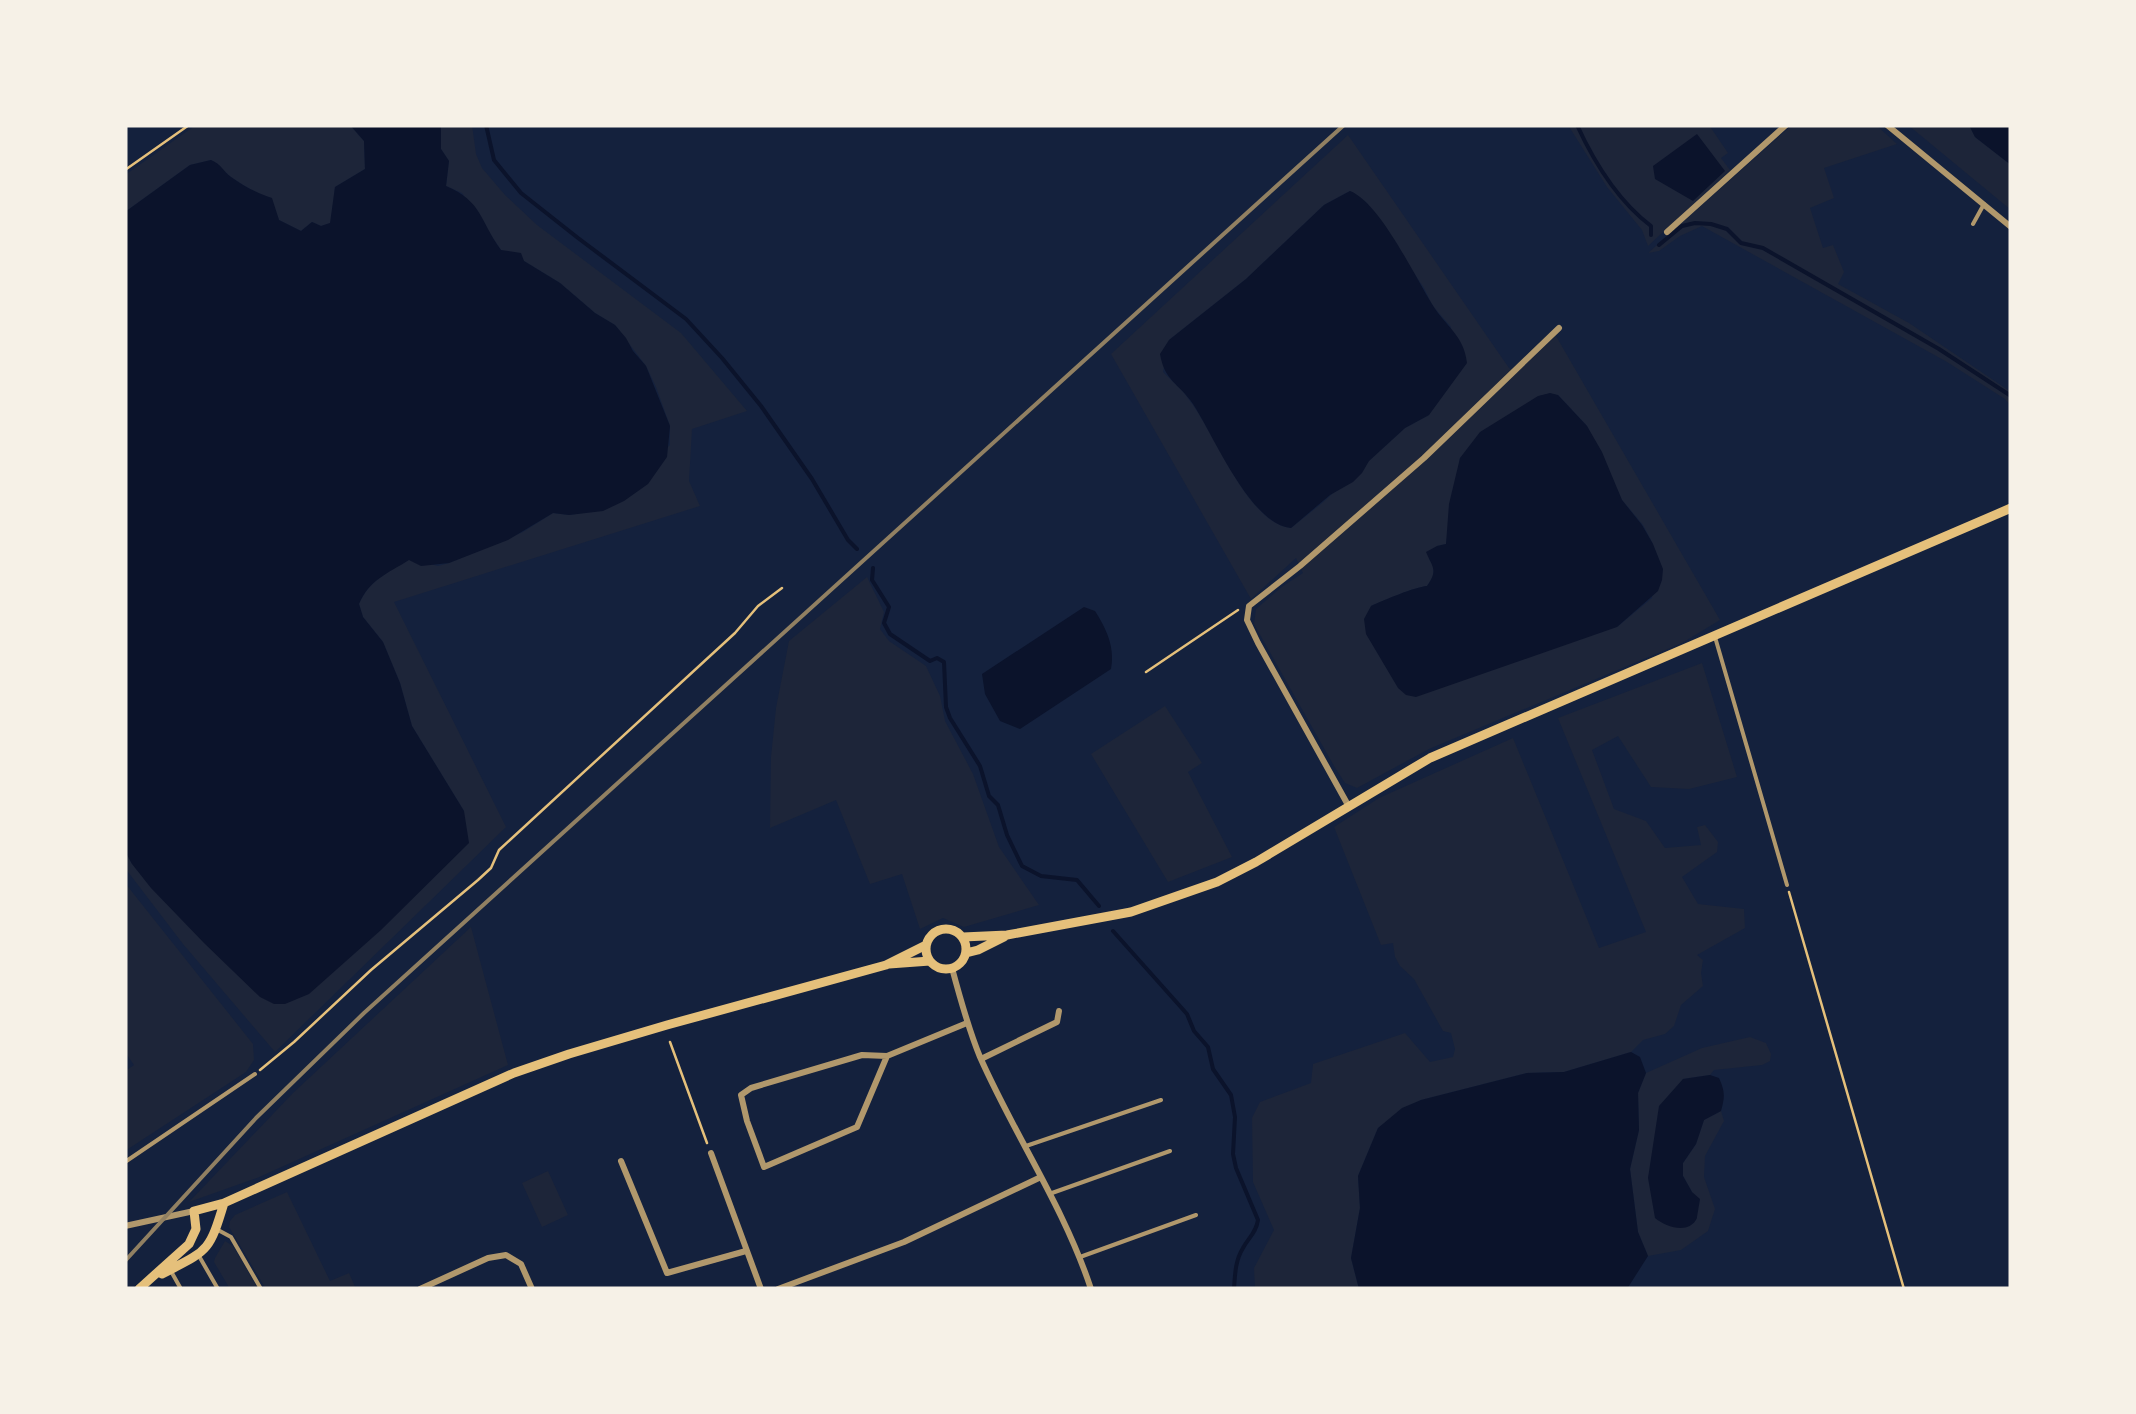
<svg xmlns="http://www.w3.org/2000/svg" width="2136" height="1414" font-family="'Roboto Condensed',sans-serif">
	<style>
		.green { fill: #1d2539; fill-rule: evenodd }
		.water { fill: #0b132b }
		.lines { fill: none; stroke-linecap: round; stroke-linejoin: round }
		.stream { stroke: #0b132b; stroke-width: 4 }
		.path { stroke: #e5c07b; stroke-width: 2.5 }
		.service { stroke: #b1986c; stroke-width: 4 }
		.minor { stroke: #b1986c; stroke-width: 6 }
		.secondary { stroke: #e5c07b; stroke-width: 9 }
		.rail { stroke: #918062; stroke-width: 4 }
	</style>
	<rect width="100%" height="100%" fill="#14213d"/>
	<path class="green" d="M196,125H350L364,141L365,169L335,187L331,223L321,226L312,222L301,231L279,220L271,198C258,194 242,185 231,177C223,171 221,165 211,160L190,165L125,212V175Z
		M441,125H472L476,154L482,168L505,195L537,225L681,333L747,411L692,429L689,481L700,506L394,602L506,827L275,1052L183,944L125,868V851L132,864L464,811L412,726L400,683L383,642L363,617L359,604C370,579 387,574 409,559L438,566L449,563L523,532L553,513L569,515L603,510L670,445V426L656,387L646,366L615,325L595,313L560,283L524,261L501,250L462,193L446,186L449,161L441,149Z
		M1568,125H1709L1728,153L1721,158L1730,170L1648,246L1642,230L1607,187Z
		M1792,125H1876L1897,144L1824,168L1834,198L1810,208L1823,248L1833,245L1844,272L1838,284L1909,323L2011,392V406L2005,399L1947,362L1702,226L1680,236L1659,251L1648,253Z
		M1908,125H1969L1975,137L2011,165V210Z
		M1348,135L1509,368L1516,373L1556,336L1720,620L1682,643L1429,749L1357,788L1345,783L1334,766L1254,624L1256,609L1283,586L1303,573L1296,558L1251,599L1111,354ZM1350,191L1366,202L1424,288L1432,305L1451,327L1429,415L1405,428L1321,504L1291,528C1248,524 1215,433 1190,401C1183,390 1172,381 1163,372L1169,340L1246,279L1324,205ZM1558,395L1587,426L1622,500L1643,525L1653,544L1652,598L1617,627L1371,606C1385,600 1415,587 1427,586L1433,577L1434,565L1429,559L1437,546L1446,544L1460,458Z
		M867,577L884,612L880,629L889,641L926,666L940,696L945,721L973,774L999,847L1039,905L964,927L943,918L920,929L902,874L870,884L836,800L770,828L771,757L776,708L789,641Z
		M1702,663L1737,777L1689,789L1651,787L1618,736L1592,750L1614,809L1646,821L1665,848L1701,845L1697,827L1705,825L1718,842L1717,852L1682,877L1698,904L1744,909L1745,928L1697,955L1703,960L1701,973L1703,986L1681,1005L1674,1026L1665,1034L1643,1040L1631,1052L1564,1072L1527,1073L1421,1100L1378,1128L1358,1176L1360,1208L1351,1258L1359,1289H1255L1254,1268L1274,1230L1253,1182L1252,1118L1260,1102L1311,1083L1313,1064L1405,1033L1430,1062L1453,1057L1455,1049L1451,1033L1443,1031L1414,979L1400,966L1395,957L1393,943L1381,945L1334,827L1379,798L1513,738L1599,948L1646,932L1558,718Z
		M1165,706L1202,763L1188,772L1232,857L1168,882L1091,754Z
		M125,883L253,1044L254,1060L246,1072L125,1151V1071L134,1065L125,1052Z
		M471,927L508,1065L257,1178L189,1202L293,1093Z
		M1750,1037L1766,1043L1771,1054L1770,1061L1762,1065L1714,1070L1710,1075L1683,1079L1648,1178L1692,1192L1683,1176V1163L1696,1144L1704,1120L1721,1111L1724,1121L1705,1156L1704,1177L1715,1209L1708,1231L1681,1250L1648,1256L1638,1232L1630,1169L1639,1130L1638,1093L1646,1073L1702,1048Z
		M548,1171L568,1215L542,1227L522,1183Z
		M287,1192L330,1281L349,1273L356,1289H266L229,1227L230,1221L235,1215Z
		M225,1241L233,1246L258,1289H230L214,1262L215,1258Z"/>
	<path class="water" d="M350,125H441V149L449,161L446,186C483,202 479,220 501,250L521,253L524,261L560,283L595,313L615,325L626,338L633,351L646,366L670,426L667,457L648,484L624,501L603,511L569,515L553,513L508,540L449,563L421,566L409,560C387,574 370,579 359,604L363,617L383,642L400,683L412,726L464,811L469,843L381,930L309,994L285,1004H274L260,997L204,943L151,888L132,864L125,851V212L190,165L211,160C221,164 223,171 231,177C242,185 258,194 272,198L279,220L301,231L312,222L321,226L330,223L335,187L365,169L364,141Z
		M1969,125H2011V165L1975,137Z
		M1697,134L1725,171L1693,201L1655,179L1653,166Z
		M1350,191C1380,203 1414,275 1432,304C1445,326 1464,335 1467,363L1429,415L1405,428L1369,461L1362,473L1353,482L1330,495L1291,528C1250,524 1214,436 1193,404C1178,382 1165,382 1160,354L1169,340L1246,279L1324,205Z
		M1550,393L1558,395L1587,426L1602,452L1622,500L1642,525L1653,544L1663,569L1662,580L1658,591L1617,627L1416,697L1406,695L1398,688L1366,634L1364,619L1371,606C1384,600 1415,587 1427,586C1438,570 1433,568 1426,552L1437,546L1446,544L1449,504L1460,458L1480,432L1538,396Z
		M1084,607L1095,611C1107,630 1115,647 1111,669L1020,729L1000,721L985,694L982,674Z
		M1631,1052L1640,1057L1646,1073L1638,1093L1639,1130L1630,1169L1638,1232L1648,1256L1627,1289H1359L1351,1258L1360,1208L1358,1176L1378,1128L1402,1108L1421,1100L1527,1073L1564,1072Z
		M1710,1075L1719,1078C1725,1091 1725,1097 1721,1111L1704,1120L1696,1144L1683,1163V1176L1692,1192L1700,1199C1700,1200 1697,1217 1697,1218C1689,1235 1666,1227 1655,1218L1648,1178L1659,1106L1683,1079Z"/>
	<g class="lines">
		<path class="stream" d="M486,125L494,160L521,193L578,238L686,319L722,358L761,406L812,479L848,540L857,549
			M1577,125C1594,162 1618,201 1651,226V235
			M1659,245L1682,226L1695,223L1711,224L1727,229L1741,243L1763,248L1939,349L2011,396
			M873,568L872,580L889,607L884,623L890,634L930,661L937,658L944,662L946,707L950,718L980,766L989,796L998,805L1007,835L1022,866L1041,876L1077,880L1099,906
			M1113,931L1187,1014L1194,1031L1208,1047L1213,1069L1231,1095L1235,1117L1233,1154L1236,1168L1258,1220C1256,1233 1249,1237 1243,1248C1235,1261 1235,1275 1234,1289"/>
		<path class="path" d="M125,170L189,125
			M1146,672L1238,610
			M1789,892L1904,1289
			M670,1042L707,1143
			M260,1070L294,1042L371,970L478,880L491,868L499,850L735,633L758,606L782,588"/>
		<path class="service" d="M1973,224L1984,204
			M1715,637L1787,885
			M1026,1146L1161,1100
			M125,1162L255,1074
			M1052,1193L1170,1151
			M218,1230L231,1237L261,1289
			M199,1256L218,1289
			M1080,1257L1196,1215
			M172,1273L181,1289"/>
		<path class="minor" d="M1887,125L2011,227
			M1667,232L1786,125
			M1348,805L1258,643L1247,620L1249,606L1300,566L1424,458L1559,328
			M952,968C960,998 968,1028 980,1057C1015,1136 1064,1207 1091,1289
			M887,1056L857,1127L764,1167L747,1121L741,1095L751,1088L862,1055L887,1056L967,1023
			M981,1059L1057,1022L1059,1011
			M711,1153L761,1289
			M621,1161L667,1273L746,1251
			M125,1226L194,1211
			M420,1289L488,1258L506,1255L521,1264L532,1289
			M778,1289L904,1242L1041,1177"/>
		<path class="secondary" d="M926 949a20 20 0 1 1 40 0a20 20 0 1 1-40 0Z
			M963,937L1007,935L1131,912L1217,882L1256,862L1430,758L2011,508
			M966,953L978,950L1004,937
			M889,964L930,961
			M162,1274C208,1250 209,1253 224,1203
			M139,1289L189,1244L196,1229L194,1211L224,1203L514,1073L569,1054L667,1025L886,965L926,945"/>
		<path class="rail" d="M125,1261L256,1118L364,1013L1344,125"/>
	</g>
	<rect width="2136" height="1414" fill="none" stroke="#f6f1e7" stroke-width="255"/>
</svg>
